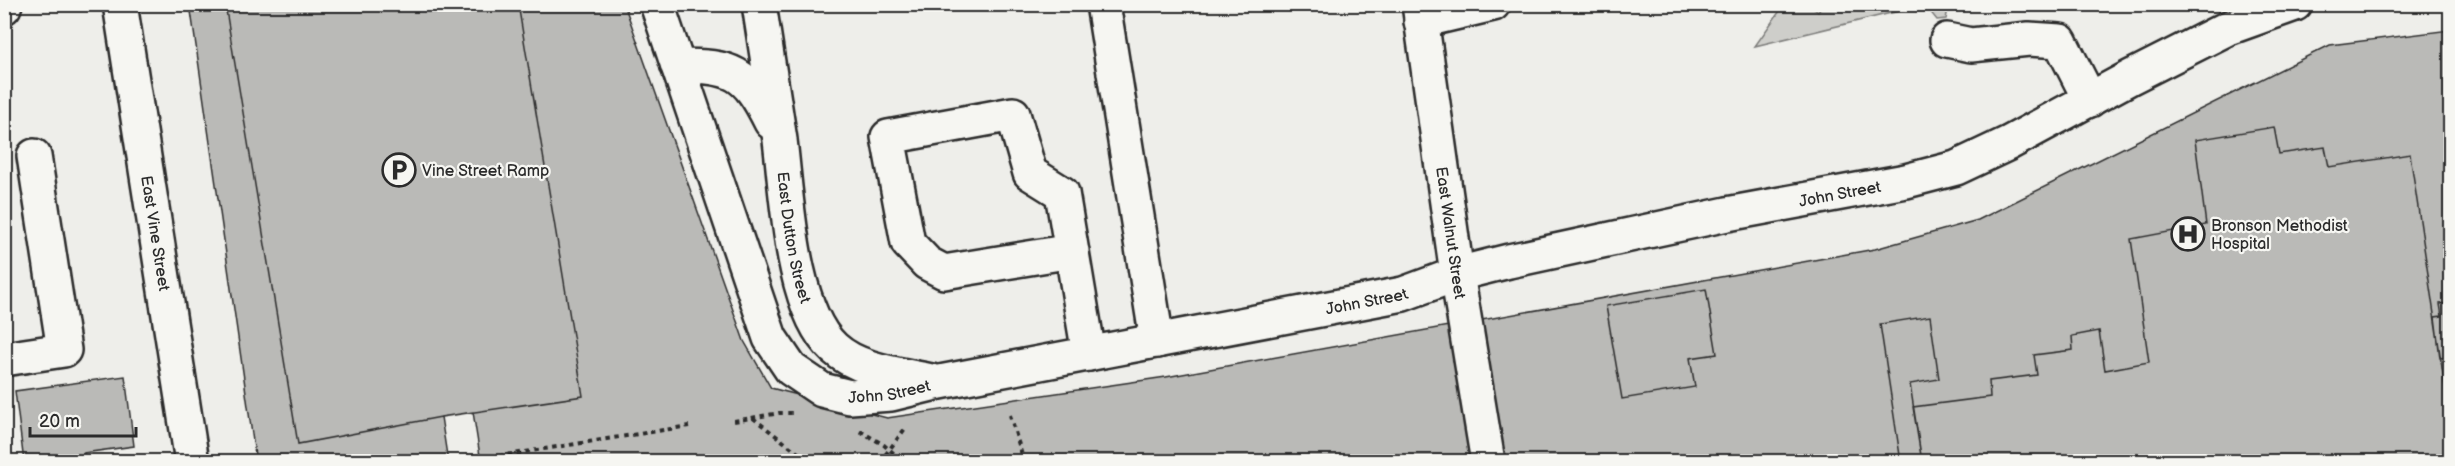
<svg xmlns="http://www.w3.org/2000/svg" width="2455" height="466" font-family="'Balsamiq Sans',sans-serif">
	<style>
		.green { fill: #cececa; stroke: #7c7c7a; stroke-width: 1.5 }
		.building { fill: #babab7; stroke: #2b2b2b; stroke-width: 1.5 }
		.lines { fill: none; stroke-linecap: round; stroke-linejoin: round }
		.minor-casing { stroke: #2b2b2b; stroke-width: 38 }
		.path { stroke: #2b2b2b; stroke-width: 4; stroke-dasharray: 4.5 4.5; stroke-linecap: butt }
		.minor { stroke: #f6f6f2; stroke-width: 33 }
		.labels { text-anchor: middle; stroke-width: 4.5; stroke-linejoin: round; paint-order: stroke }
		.poi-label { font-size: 16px; fill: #2b2b2b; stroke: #f6f6f2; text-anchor: start }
		.street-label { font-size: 16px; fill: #2b2b2b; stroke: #f6f6f2 }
	</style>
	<rect width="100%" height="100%" fill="#eeeeea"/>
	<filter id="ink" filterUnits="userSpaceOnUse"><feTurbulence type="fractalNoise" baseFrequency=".0167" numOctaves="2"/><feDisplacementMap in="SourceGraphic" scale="12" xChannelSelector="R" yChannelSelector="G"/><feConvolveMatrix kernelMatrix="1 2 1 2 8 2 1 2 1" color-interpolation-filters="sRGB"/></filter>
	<g filter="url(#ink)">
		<path class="green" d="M1784,5H1809L1818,12L1823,5H1924L1755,46Z
			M1925,5H1944L1947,14L1946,19L1937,20Z"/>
		<path class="building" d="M190,4H624L744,341L771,388L887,418L1166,377L1875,249L1978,220L2330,45L2450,30V462H481L473,412L441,417L448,462H256Z
			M225,4H518L583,396L441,417L298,444Z
			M2274,127L2279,154L2325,147L2329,167L2410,154L2450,421V462H1922L1913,407L1990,397L1989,381L2037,375L2034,355L2073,350L2072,336L2099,331L2105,370L2149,362L2131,239L2206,225L2195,140Z
			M1706,289L1717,354L1690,358L1695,387L1622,399L1606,306Z
			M2450,303V369H2449L2447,357L2440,358L2435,317L2442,316L2440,304Z
			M1930,316L1939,379L1910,384L1922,462H1901L1880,324Z
			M125,376L134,446L84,453L85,462H24L15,391Z"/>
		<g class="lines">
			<defs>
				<g id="minor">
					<path id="s1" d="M120,4L192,462"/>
					<path id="s2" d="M657,4L770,338L791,369L822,390L850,397L891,394L940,382L1403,294L1457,274L1509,261L1727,214L1906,181L1956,168L2009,143L2131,77L2228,28L2295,4"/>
					<path id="s3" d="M759,4C766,50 773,95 780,140C787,196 791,309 834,348C859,371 900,374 932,381"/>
					<path d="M1103,4L1157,341"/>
					<path id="s4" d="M1419,4L1457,274L1488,462"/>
					<path d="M4,7L5,4"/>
					<path d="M1421,21L1493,4"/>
					<path d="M1947,40L1971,45L2029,39L2060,41L2090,100"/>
					<path d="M678,66C733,66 746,71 771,122"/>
					<path d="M1072,251L944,272L927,263L908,243L888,137L1013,114L1030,173L1062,193C1071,246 1080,300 1089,354"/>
					<path d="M4,359L64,350L34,156"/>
				</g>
			</defs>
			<use href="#minor" class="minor-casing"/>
			<path class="path" d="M1010,415L1024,462
				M753,418L810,462
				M734,421L779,413H793
				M860,431L884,445L904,462
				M481,459L689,426
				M880,462L907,426"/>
			<use href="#minor" class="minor"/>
		</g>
	</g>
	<defs>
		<symbol id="parking-ring" viewBox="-11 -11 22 22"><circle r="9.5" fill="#f6f6f2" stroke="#2b2b2b" stroke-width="1.5"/><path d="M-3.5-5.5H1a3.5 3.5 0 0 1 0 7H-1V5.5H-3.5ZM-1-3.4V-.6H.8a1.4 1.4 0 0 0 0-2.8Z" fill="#2b2b2b"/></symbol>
		<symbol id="hospital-ring" viewBox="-11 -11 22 22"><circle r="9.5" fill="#f6f6f2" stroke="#2b2b2b" stroke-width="1.5"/><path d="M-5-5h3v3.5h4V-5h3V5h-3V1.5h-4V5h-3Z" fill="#2b2b2b"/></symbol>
	</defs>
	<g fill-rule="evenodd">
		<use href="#parking-ring" x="380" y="151" width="38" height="38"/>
		<use href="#hospital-ring" x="2169" y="215" width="38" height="38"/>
	</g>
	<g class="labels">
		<g class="poi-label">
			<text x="422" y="176">Vine Street Ramp</text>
			<text x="2211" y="231">Bronson Methodist<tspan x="2211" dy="18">Hospital</tspan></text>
		</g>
		<g class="street-label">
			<text dy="6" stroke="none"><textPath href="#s2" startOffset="1468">John Street</textPath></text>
			<text dy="6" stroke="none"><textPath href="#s1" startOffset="232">East Vine Street</textPath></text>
			<text dy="6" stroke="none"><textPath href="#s4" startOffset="231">East Walnut Street</textPath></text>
			<text dy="6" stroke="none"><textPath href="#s3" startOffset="236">East Dutton Street</textPath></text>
			<text dy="6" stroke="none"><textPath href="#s2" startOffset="982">John Street</textPath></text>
			<text dy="6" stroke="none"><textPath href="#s2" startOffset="496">John Street</textPath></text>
		</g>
	</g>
	<rect width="2455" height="466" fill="none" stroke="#f6f6f2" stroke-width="24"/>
	<rect x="12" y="12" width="2431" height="442" fill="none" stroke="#2b2b2b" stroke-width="2" filter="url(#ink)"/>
	<path d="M30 427v9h106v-9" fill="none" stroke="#2b2b2b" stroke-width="3"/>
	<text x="39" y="427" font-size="18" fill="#2b2b2b" stroke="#f6f6f2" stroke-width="4.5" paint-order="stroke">20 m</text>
</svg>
